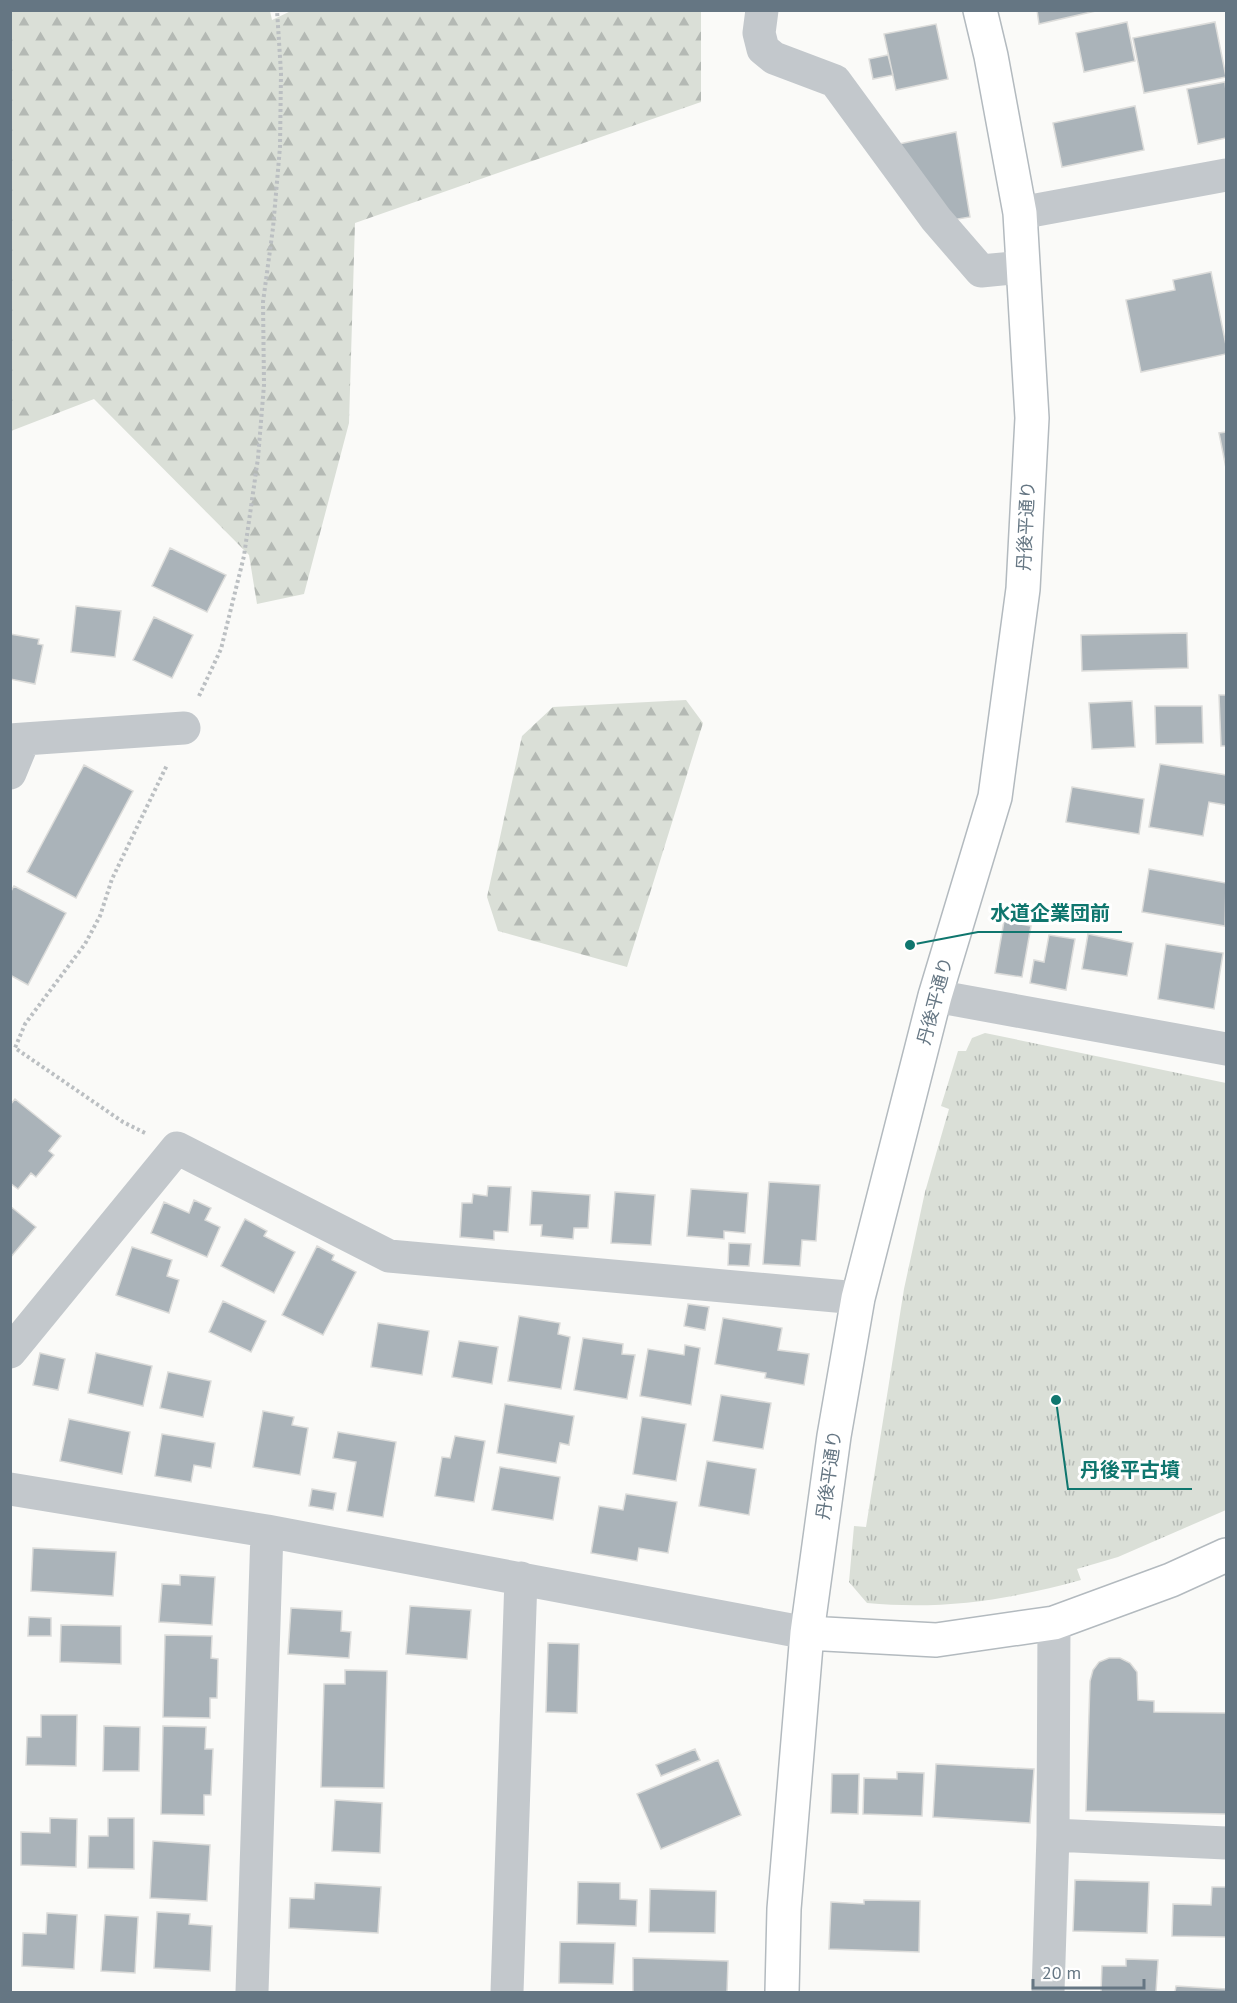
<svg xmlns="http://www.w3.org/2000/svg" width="1237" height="2003" font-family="'PT Sans','Noto Sans JP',sans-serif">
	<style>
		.grass { fill: url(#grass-tufts) }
		.forest { fill: url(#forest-firs) }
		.building { fill: #aab3b9; stroke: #dcdcda; stroke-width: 1.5 }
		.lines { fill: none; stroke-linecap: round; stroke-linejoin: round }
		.secondary-casing { stroke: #b3babf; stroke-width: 36 }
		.path { stroke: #bbbfc2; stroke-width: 4; stroke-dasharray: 3 3; stroke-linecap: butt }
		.street { stroke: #c3c8cc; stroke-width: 33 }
		.secondary { stroke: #fff; stroke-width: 33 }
		.labels { text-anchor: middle; stroke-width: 6; stroke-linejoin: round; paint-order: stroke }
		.street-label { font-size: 18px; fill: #657683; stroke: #fff }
		.leader { fill: none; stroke: #0f766e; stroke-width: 2 }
		.callout-dot { fill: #0f766e; stroke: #fff; stroke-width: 2 }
		.callout-label { font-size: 20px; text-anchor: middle; font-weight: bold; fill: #0f766e; stroke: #fff; stroke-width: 6; stroke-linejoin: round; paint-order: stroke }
	</style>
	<defs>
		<pattern id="grass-tufts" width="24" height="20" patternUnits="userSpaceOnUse" patternTransform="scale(1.5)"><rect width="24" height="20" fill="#dadfd7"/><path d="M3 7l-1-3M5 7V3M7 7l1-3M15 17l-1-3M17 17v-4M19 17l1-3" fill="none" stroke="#b4b9b4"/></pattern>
		<pattern id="forest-firs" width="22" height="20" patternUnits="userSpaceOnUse" patternTransform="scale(1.5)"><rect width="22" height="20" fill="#dadfd7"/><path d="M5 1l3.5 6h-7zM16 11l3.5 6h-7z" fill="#b4b9b4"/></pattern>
	</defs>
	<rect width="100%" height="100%" fill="#fafaf8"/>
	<path class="grass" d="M985,1033L1226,1083V1510L1118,1557L1077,1569L1081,1580C1008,1600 943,1610 867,1603L849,1582L854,1526L866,1527L904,1289L925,1192L949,1109L941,1106L958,1051H966L972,1038Z"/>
	<path class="forest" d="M270,11L272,20L293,10L701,11V102L355,223L349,423L304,594L257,604L249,555L94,399L11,431L10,11Z
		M686,700L703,723L627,967L498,931L487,897L522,736L553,707Z"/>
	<path class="building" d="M1037,10H1100L1039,24Z
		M1127,22L1135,61L1084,72L1076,33Z
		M1215,22L1226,77L1144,93L1133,38Z
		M936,24L948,79L896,90L884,34Z
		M888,55L893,75L873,79L869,59Z
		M1225,82L1226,91V138L1198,144L1187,89Z
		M1135,106L1144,150L1062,167L1053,123Z
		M956,132L970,217L952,220L899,144Z
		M1211,272L1226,345V354L1141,372L1126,300L1175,290L1173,280Z
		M1226,432V468L1219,433Z
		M170,548L226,575L207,612L152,586Z
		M76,606L121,611L115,657L71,652Z
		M154,617L193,635L172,678L133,660Z
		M1187,633L1188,668L1082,671L1081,635Z
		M10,634L39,639L38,644L43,645L35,684L10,679Z
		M1219,695H1226V746H1221Z
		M1132,701L1135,747L1092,749L1089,703Z
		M1155,706H1202L1203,743L1156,744Z
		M1160,764L1226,775V805L1209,802L1203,836L1149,827Z
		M84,765L133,791L76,898L27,872Z
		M1072,787L1144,799L1139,834L1066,822Z
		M1149,869L1226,883L1225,926L1142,912Z
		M14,886L66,913L28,985L10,975V893Z
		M1004,921L1031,926L1022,977L995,973Z
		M1088,934L1133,943L1127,976L1082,969Z
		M1049,935L1075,939L1066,990L1030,983L1034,960L1044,962Z
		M1166,944L1223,953L1214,1009L1158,999Z
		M15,1099L61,1136L49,1151L54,1155L36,1177L31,1173L18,1189L10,1183V1105Z
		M769,1182L820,1185L816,1241L802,1240L800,1266L763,1264Z
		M488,1186L511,1187L508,1232L494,1231V1240L460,1237L462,1203H472L473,1194L487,1196Z
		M691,1189L748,1193L745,1233L724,1231V1239L687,1236Z
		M532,1191L590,1195L588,1228H574L573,1239L541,1236L542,1225H530Z
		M615,1192L655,1195L651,1245L611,1243Z
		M194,1200L211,1208L205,1220L220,1227L207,1257L151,1233L164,1202L189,1213Z
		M10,1206L36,1227L10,1258Z
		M245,1219L267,1231L264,1236L295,1252L274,1293L221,1266Z
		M729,1243L751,1244L749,1266L728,1265Z
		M317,1246L334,1255L332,1260L356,1272L323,1335L282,1315Z
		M132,1247L172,1260L167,1276L179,1280L169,1313L116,1295Z
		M223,1301L266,1321L251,1352L209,1332Z
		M688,1304L709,1307L705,1330L684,1326Z
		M519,1316L560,1323L558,1334L570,1337L561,1389L508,1381Z
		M723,1318L782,1328L778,1350L809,1354L804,1385L765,1378L766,1373L715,1364Z
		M378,1323L429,1331L422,1375L371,1367Z
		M583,1338L623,1344L622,1354L635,1355L627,1399L574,1390Z
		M459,1341L498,1347L492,1384L452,1377Z
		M685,1345L700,1348L691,1405L640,1396L648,1349L684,1355Z
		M40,1353L65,1359L58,1390L33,1385Z
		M96,1353L152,1366L143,1406L88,1393Z
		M168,1372L211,1381L203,1417L160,1408Z
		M721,1395L771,1403L763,1449L713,1441Z
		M505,1404L574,1416L569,1445L560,1443L556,1463L497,1453Z
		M263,1411L294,1417L292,1425L308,1428L300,1475L253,1467Z
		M642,1417L686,1424L676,1481L633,1474Z
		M69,1419L130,1432L122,1474L60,1461Z
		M338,1432L396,1442L383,1517L347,1511L356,1462L333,1458Z
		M162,1434L215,1443L211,1468L194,1465L191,1482L155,1476Z
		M455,1436L485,1441L474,1502L435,1496L442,1457L450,1458Z
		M707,1461L756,1469L749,1515L699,1506Z
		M500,1467L560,1477L553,1520L492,1510Z
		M312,1489L336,1493L333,1510L309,1506Z
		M626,1494L677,1502L668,1553L639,1548L637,1561L591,1553L599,1506L623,1510Z
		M33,1548L116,1552L113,1596L31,1591Z
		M180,1575L215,1577L212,1625L159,1622L162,1584L180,1585Z
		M410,1606L471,1610L467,1659L406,1654Z
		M291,1608L342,1611L341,1631L351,1632L349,1658L288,1654Z
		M29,1617L51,1618V1636H28Z
		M61,1625L121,1626V1664L60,1662Z
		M165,1635L212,1636L211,1658L218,1659L217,1698H210V1718L163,1717Z
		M548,1643L579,1644L577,1713L546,1712Z
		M1109,1658H1120L1130,1663L1137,1672L1138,1700L1154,1701V1712L1226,1713V1814L1086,1811L1090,1681L1093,1670L1099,1662Z
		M345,1670L387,1671L384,1788L321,1787L324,1684H345Z
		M41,1715H77L76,1766L26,1765L27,1737H41Z
		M104,1726L140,1727L139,1771H103Z
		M163,1726L206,1727L205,1749H213L211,1795H204V1815L161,1814Z
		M695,1749L700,1760L661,1776L656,1765Z
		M718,1760L741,1815L661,1849L637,1794Z
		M936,1764L1034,1769L1030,1823L933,1817Z
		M897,1772L924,1773L922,1816L863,1814L864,1778L897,1779Z
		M832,1774H859L858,1814L831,1813Z
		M335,1800L382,1803L380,1853L332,1851Z
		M50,1818L77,1819L76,1867L21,1865V1832L50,1833Z
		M108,1818H134V1869L88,1868L89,1836H108Z
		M153,1841L210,1845L207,1901L150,1898Z
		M1075,1880L1149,1882L1147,1933L1073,1931Z
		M578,1882L620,1883V1899L637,1900L636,1926L577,1924Z
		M315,1883L381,1887L378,1933L289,1928L290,1898L314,1899Z
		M1212,1887H1226V1937L1172,1936L1173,1904L1211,1905Z
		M650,1889L716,1891L715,1933L649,1932Z
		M864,1900L920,1901L919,1952L829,1949L831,1902L864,1904Z
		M157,1912L190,1914L189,1924L212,1926L210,1971L154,1968Z
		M47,1913L77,1915L74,1969L22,1966L23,1933L46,1934Z
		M105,1915L138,1917L135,1973L101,1971Z
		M560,1942L615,1943L613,1984L559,1983Z
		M633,1958L728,1961L727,1992H633Z
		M1126,1959L1158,1960L1156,1992H1101L1102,1966H1126Z
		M1176,1986L1226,1989V1992H1175Z"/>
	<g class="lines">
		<defs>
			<path id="secondary" d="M807,1633L936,1640L1054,1623L1171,1580L1226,1555
				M782,1992L784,1909L807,1633L834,1436L858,1298L935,996L995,797L1023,589L1032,418L1020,213L991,56L980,10"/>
		</defs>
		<use href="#secondary" class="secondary-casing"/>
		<path class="path" d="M199,696L221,649L244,556L258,458L264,385L263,302L273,228L280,147L281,73L277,10
			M145,1133L123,1122L15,1048L25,1024L85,944L100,916L112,879L167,765"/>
		<path class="street" d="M762,10L759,33L763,49L774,58L835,81L936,219L981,271L1023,267
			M1020,213L1226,175
			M24,739L184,728
			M10,740L24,739L10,773
			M935,996L1226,1049
			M10,1352L177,1148L389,1256L858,1298
			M10,1489L267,1531L807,1633
			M1053,1835L1226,1843
			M252,1992L267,1531
			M507,1992L521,1578
			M1048,1992L1053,1835L1054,1623"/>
		<use href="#secondary" class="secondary"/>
	</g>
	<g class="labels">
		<g class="street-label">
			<text transform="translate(1026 526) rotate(-87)" y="6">丹後平通り</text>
			<text transform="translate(935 1001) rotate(-75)" y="6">丹後平通り</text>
			<text transform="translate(829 1475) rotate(-82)" y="6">丹後平通り</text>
		</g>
	</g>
	<path class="leader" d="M910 945L978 932H1122M1056 1400L1068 1489H1192"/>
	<g class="callout-dot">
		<circle cx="910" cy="945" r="6"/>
		<circle cx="1056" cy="1400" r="6"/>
	</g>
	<g class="callout-label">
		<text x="1050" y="920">水道企業団前</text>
		<text x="1130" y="1477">丹後平古墳</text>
	</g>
	<rect width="1237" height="2003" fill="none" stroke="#657683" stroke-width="24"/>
	<path d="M1033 1979v9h111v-9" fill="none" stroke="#657683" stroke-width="3"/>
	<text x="1042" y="1979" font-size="18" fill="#657683" stroke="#ffffff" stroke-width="4.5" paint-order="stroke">20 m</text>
</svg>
